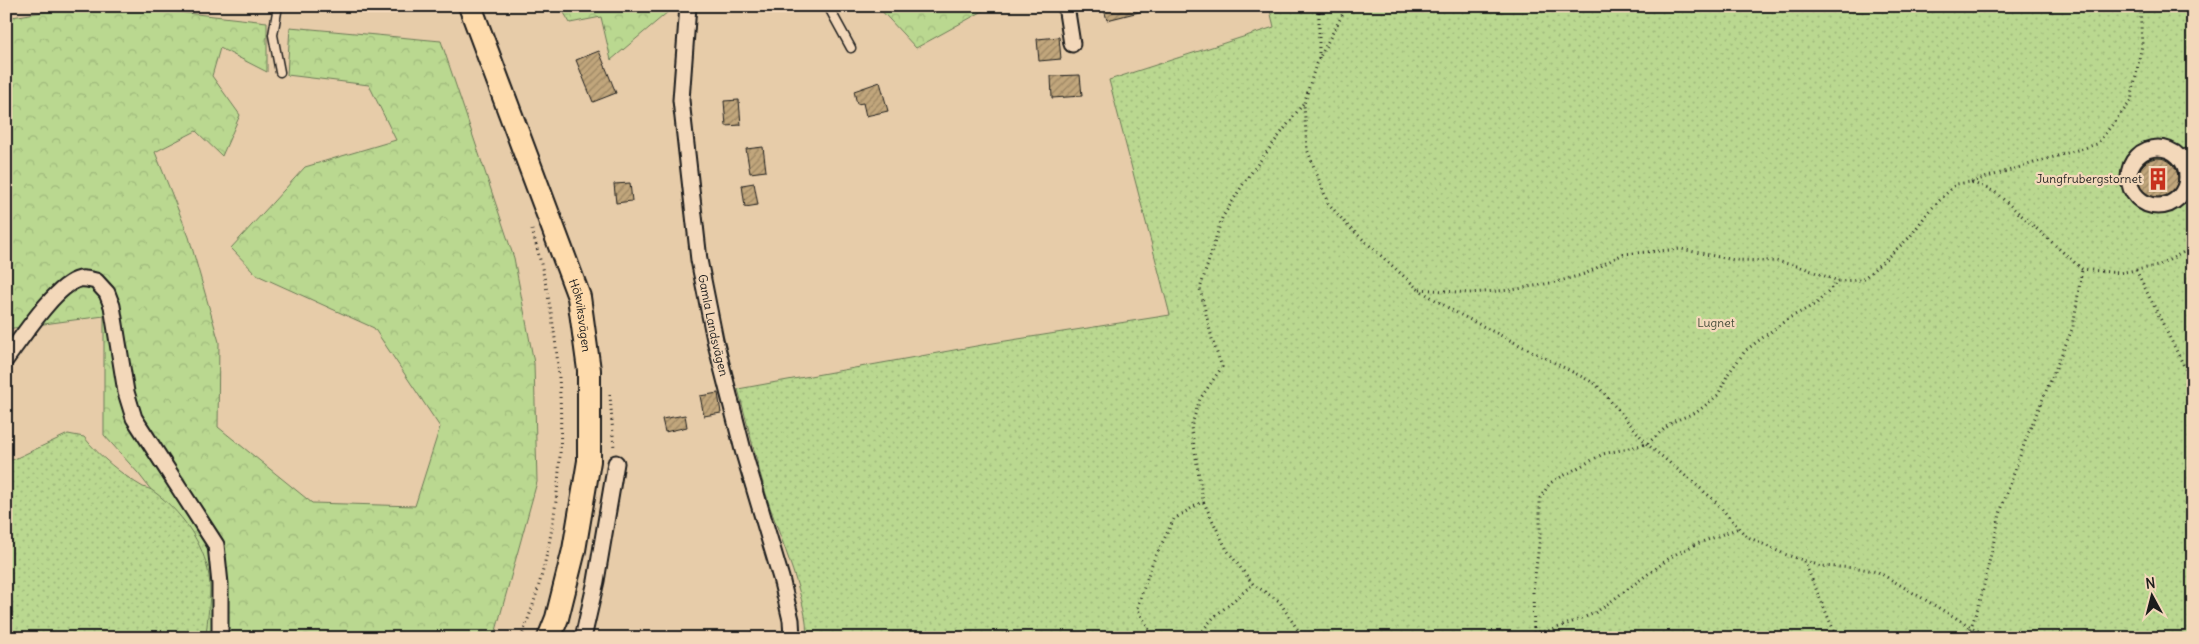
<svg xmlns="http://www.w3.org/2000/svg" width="2199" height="644" font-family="Delius,sans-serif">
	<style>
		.forest { fill: url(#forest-crowns); stroke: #6b7a56 }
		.park { fill: url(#park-dots); stroke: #6b7a56 }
		.building { fill: url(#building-hatch); stroke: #1c1c1c }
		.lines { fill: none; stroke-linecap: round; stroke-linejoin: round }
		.service-casing { stroke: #1c1c1c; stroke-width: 11 }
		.minor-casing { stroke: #1c1c1c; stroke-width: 19 }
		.primary-casing { stroke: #1c1c1c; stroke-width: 26 }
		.path { stroke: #1c1c1c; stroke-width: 3; stroke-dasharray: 1 4; stroke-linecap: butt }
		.service { stroke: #f3d8ba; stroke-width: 8 }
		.minor { stroke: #f3d8ba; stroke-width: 15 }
		.primary { stroke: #fedbac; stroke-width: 22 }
		.labels { text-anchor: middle; stroke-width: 4.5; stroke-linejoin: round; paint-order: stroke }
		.poi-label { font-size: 12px; fill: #1c1c1c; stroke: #f3d8ba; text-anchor: end }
		.street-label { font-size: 12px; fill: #1c1c1c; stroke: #f3d8ba }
		.park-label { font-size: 12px; fill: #444b39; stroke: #f3d8ba }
	</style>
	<defs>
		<pattern id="forest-crowns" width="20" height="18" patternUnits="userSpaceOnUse" patternTransform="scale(1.25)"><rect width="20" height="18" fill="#bad890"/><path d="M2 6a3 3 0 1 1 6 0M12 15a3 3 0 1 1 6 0" fill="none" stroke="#9fb97c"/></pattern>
		<pattern id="park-dots" width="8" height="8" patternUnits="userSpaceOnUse" patternTransform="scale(1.25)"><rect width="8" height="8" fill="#bad890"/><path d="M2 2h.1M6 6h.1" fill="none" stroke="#9fb97c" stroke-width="1.8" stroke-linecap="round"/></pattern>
		<pattern id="building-hatch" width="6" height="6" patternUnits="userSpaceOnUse" patternTransform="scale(1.25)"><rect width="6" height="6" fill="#c1a67b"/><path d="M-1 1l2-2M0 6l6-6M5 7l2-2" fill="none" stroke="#9c8664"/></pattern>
	</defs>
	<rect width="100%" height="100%" fill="#e7cca9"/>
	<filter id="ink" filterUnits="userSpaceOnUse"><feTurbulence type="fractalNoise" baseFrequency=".02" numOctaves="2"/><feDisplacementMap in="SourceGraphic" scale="10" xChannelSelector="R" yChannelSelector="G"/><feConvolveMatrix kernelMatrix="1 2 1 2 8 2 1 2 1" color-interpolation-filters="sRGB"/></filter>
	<g filter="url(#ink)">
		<path class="forest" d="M79,6H125L267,22V72L220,48L212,76L240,115L222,156L196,131L155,152L189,237L219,342L218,427L312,503L415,506L440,427L374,328L257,275L231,248L305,167L396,140L369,85L287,75L290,27L441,41L514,258L534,363L537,482L494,638H197L192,543L138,473L104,435V316L6,329V18Z
			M560,6H675L611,60L601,17L570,23Z
			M877,6H992L916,48Z"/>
		<path class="park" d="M1269,6H2193V638H806C811,608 778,533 768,501C757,464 748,426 738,389L993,343L1170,315L1109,80L1274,27Z
			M68,434L84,437C99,456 122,475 143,487C146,488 151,489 153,491C180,510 204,543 209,576C212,595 207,618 206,638H6L8,619L6,611V463Z"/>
		<path class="building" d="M1103,6H1142L1143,11L1107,20Z
			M1059,37L1061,59L1039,61L1037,39Z
			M599,51L616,93L593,102L576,60Z
			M1080,75L1082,96L1052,98L1051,76Z
			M880,82L888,111L866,116L863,103L857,104L854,91Z
			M739,100L741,125L726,126L724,101Z
			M763,147L766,171L750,173L746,149Z
			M2138 178a20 20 0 1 1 40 0a20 20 0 1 1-40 0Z
			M630,183L632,201L616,203L614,184Z
			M754,183L758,205L745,207L742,185Z
			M718,393L721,413L704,416L700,396Z
			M685,415L687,427L665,432L662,419Z"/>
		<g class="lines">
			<defs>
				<path id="service" d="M278,6L273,35L280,72
					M828,6L851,48
					M2179,156L2193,151"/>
				<g id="minor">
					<path id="s1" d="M688,6L681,100L699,260L715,340L743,450L781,578L791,620L792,638"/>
					<path d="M1066,6L1072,44"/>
					<circle cx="2158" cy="177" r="29"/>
					<path d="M6,359C21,339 56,284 80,279C85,278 91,280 96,281L107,293L112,306L126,392L134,418L216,545L220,584V638"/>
					<path d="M583,638L596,581L616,463"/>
				</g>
				<g id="primary">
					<path id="s2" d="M470,6L579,297L589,370V461L574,550L557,618L549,638"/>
				</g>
			</defs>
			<use href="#service" class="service-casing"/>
			<use href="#minor" class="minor-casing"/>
			<use href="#primary" class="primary-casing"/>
			<path class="path" d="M1347,6L1316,64L1304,104L1307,149L1328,203L1348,226L1418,289L1455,312L1596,384L1647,444L1713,499L1746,536L1784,554L1821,566L1858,568L1878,572L1990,638
				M1319,58V6
				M1303,104L1245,181L1222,218L1200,289L1212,339L1222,367L1200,399L1191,427L1203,501L1227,550L1253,584L1279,601L1303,638
				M1971,182L2097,144L2131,101L2142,45L2140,6
				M2136,270L2193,384
				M1420,289L1469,293L1512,290L1556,282L1585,274L1623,254L1681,249L1734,260L1776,261L1801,267L1838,281L1862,280L1909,238L1929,211L1956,184L1971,182L1995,192L2082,269L2119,273L2158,266L2193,247
				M610,395L614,448
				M1804,561L1834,631L1840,638
				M1534,633L1533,591L1540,537V498L1550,483L1603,454L1647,444L1672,422L1697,412L1718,395L1728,374L1746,350L1789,318L1816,304L1838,281
				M521,638C573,507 571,364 532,230
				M1154,638L1137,608L1152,564L1174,519L1203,501
				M1196,638L1214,617L1253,584
				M1525,638L1534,633L1552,630L1595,613L1674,555L1694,545L1739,528
				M1967,638L1980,602L2001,510L2026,439L2073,327L2082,269"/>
			<use href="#service" class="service"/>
			<use href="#minor" class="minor"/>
			<use href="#primary" class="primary"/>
		</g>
	</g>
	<defs>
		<symbol id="building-bare" viewBox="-9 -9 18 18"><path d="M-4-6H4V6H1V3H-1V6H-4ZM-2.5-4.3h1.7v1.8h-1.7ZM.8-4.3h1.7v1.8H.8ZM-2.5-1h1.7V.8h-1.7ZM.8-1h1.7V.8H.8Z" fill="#c8321e" stroke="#f3d8ba" stroke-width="2.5" paint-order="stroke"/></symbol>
	</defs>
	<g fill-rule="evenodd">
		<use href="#building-bare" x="2142" y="163" width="32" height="32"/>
	</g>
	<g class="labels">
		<g class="poi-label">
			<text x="2142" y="183">Jungfrubergstornet</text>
		</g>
		<g class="street-label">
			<text dy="4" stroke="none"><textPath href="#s2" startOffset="329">Hökviksvägen</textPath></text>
			<text dy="4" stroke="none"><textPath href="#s1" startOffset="322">Gamla Landsvägen</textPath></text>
		</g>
		<g class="park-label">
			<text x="1716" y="327">Lugnet</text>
		</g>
	</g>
	<rect width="2199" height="644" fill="none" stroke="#f3d8ba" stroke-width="25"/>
	<rect x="12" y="12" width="2174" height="619" fill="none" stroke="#1c1c1c" stroke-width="2" filter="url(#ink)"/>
	<g transform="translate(2152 596) rotate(353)" stroke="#f3d8ba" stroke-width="4" paint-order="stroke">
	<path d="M0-4L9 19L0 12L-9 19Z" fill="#1c1c1c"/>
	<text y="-8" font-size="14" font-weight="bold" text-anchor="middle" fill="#1c1c1c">N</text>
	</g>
</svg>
